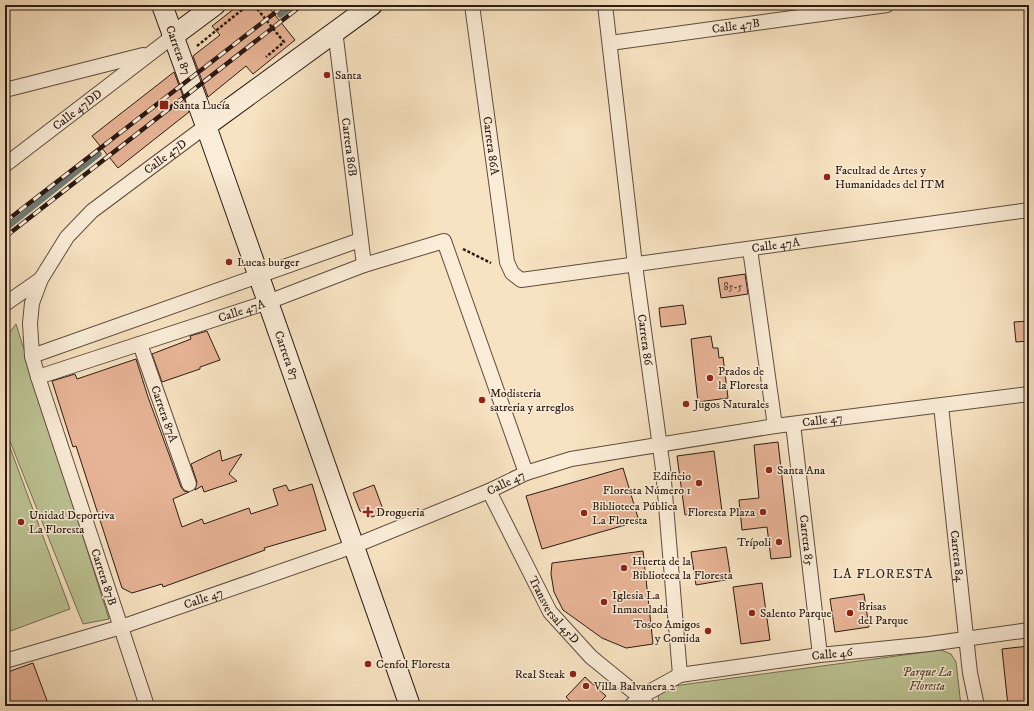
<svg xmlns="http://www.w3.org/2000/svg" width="1034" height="711" font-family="'IM FELL DW Pica',serif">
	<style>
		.green { fill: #bcc393; stroke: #746f53 }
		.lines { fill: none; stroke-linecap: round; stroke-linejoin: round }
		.stream { stroke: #707c75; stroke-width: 5.5 }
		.building { fill: #e7b396; stroke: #2c1b13 }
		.street-casing { stroke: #5f4d3e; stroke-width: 16 }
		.secondary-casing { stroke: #2c1b13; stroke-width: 22 }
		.path { stroke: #2c1b13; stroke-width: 2.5; stroke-dasharray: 3 2; stroke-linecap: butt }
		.street { stroke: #faecd7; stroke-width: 14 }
		.secondary { stroke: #faecd7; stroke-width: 20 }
		.rail-casing { stroke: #2c1b13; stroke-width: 4.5 }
		.rail { stroke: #faecd7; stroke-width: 3; stroke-dasharray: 9; stroke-linecap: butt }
		.poi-dot { fill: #8f2418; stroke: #faecd7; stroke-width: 1.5 }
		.labels { text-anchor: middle; stroke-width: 3; stroke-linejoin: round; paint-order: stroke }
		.number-label { font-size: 10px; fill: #5b4134 }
		.street-label { font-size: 12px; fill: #2c1b13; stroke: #faecd7 }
		.poi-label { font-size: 12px; fill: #2c1b13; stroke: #faecd7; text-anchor: start }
		.park-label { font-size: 12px; font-style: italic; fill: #574d39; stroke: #faecd7 }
		.neighbourhood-label { font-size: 13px; letter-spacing: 1px; fill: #2c1b13; stroke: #faecd7 }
	</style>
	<rect width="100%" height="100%" fill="#f7e2c1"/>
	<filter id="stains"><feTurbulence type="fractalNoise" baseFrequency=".005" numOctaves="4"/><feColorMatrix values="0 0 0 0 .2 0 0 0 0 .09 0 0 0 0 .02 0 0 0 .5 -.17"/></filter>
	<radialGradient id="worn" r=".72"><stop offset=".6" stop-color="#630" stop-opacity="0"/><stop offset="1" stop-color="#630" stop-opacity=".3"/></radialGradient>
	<path class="green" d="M16,324L109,619L83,624L5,429V338Z
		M5,434L70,609L5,633Z
		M941,650L951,654L956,662L961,706H660L658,696L666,687Z"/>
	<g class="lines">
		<path class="stream" d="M280,15L294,5
			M5,229L99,154"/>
	</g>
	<path class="building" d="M239,5H267L295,40L253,74L246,66L208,97L193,56L220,35L212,26Z
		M174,72L189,112L118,168L92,136Z
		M745,274L748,294L721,298L718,278Z
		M683,305L686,324L661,327L659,308Z
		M1029,321V341L1016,342L1014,322Z
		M207,331L220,360L200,367V369L162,382L152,354L191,339L190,336Z
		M711,336L713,348H718L719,358L723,357L728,398L698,402L691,339Z
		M136,359L148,397L181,487L184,491L189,492L173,499L182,527L202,519L204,524L249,508L251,514L278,505L273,489L286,485L289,491L312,484L326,530L264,548L265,550L163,587L162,584L132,593L122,588L76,446L73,447L52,381L75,374L77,379Z
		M778,442L791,557L771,559L767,527L742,530L739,500L759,498L754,445Z
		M220,450L222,461L242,454L229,474L237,481L204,492L202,486L195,490L197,482L191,464Z
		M714,451L722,511L685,515L677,456Z
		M623,468L639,521L542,549L526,496Z
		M374,485L384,512L372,517L360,511L353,493Z
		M726,547L731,579L696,585L691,552Z
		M643,551L653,644L626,648L602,638L563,610L554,592L551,574L552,563Z
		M762,583L770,640L741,644L733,587Z
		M864,594L869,627L835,632L830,599Z
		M1029,646V706H1008L1002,649Z
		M33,663L49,706H5V673Z
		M585,677L606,696L596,706H575L566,697Z"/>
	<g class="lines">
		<defs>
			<g id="street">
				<path id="s1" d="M472,5L507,262L512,273L521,280L1029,210"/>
				<path id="s2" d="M605,5L635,265L663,469L680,675"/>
				<path id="s3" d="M335,30L364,265"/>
				<path id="s4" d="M610,43L887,5"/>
				<path d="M5,90L143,55"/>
				<path id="s5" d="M5,165L172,37"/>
				<path d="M750,249L775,426"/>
				<path d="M5,304L41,279"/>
				<path id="s6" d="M140,344L189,484"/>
				<path d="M32,356L360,240"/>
				<path id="s7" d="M38,377L268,302L364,265L444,241L526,473"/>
				<path id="s8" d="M941,406L970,673L977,706"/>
				<path id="s9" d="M793,424L820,655"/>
				<path id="s10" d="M489,491L550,612L591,657L640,697L648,706"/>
				<path id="s11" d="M5,661L121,627L354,546L489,491L526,473L571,459L775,426L1029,394"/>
				<path id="s12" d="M147,706L38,377L32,356L30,323L32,303L41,279L67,237L92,211L206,126"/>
				<path id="s13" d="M631,706L640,697L680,675L820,655L929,644L1029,630"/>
			</g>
			<g id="secondary">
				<path id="s14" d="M162,5L206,126L410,706"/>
				<path d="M172,37L215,5"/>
				<path d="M206,126L372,5"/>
			</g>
		</defs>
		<use href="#street" class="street-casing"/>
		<use href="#secondary" class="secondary-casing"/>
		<path class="path" d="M254,5L284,42L266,57
			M197,46L248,5
			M463,249L491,263"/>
		<use href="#street" class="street"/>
		<use href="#secondary" class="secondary"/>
		<defs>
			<path id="rail" d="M5,222L285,5
				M5,237L302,5"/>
		</defs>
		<use href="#rail" class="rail-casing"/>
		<use href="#rail" class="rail"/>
	</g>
	<g class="poi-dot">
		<circle cx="327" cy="75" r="4"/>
		<rect x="159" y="100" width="10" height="10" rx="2"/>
		<circle cx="827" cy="177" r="4"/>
		<circle cx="229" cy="262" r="4"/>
		<circle cx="710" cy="378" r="4"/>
		<circle cx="482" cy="400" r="4"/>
		<circle cx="686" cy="404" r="4"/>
		<circle cx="769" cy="470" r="4"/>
		<circle cx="699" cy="483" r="4"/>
		<path d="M366 506h4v4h4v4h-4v4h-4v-4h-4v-4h4z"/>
		<circle cx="763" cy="512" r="4"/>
		<circle cx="584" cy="513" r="4"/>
		<circle cx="21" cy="522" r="4"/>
		<circle cx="779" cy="542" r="4"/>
		<circle cx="624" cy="568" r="4"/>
		<circle cx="604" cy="602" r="4"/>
		<circle cx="752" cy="613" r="4"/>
		<circle cx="850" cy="613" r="4"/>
		<circle cx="708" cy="631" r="4"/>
		<circle cx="368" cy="664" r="4"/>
		<circle cx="573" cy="674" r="4"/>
		<circle cx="586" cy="686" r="4"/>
	</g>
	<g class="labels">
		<g class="number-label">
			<text x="733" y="290">85-5</text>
		</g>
		<g class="street-label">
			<text dy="4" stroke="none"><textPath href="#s4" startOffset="127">Calle 47B</textPath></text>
			<text dy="4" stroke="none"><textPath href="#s14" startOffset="48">Carrera 87</textPath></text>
			<text dy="4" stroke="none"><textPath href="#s5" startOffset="91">Calle 47DD</textPath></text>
			<text dy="4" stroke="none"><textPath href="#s1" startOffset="142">Carrera 86A</textPath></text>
			<text dy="4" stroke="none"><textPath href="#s3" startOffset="118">Carrera 86B</textPath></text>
			<text dy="4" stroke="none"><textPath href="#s12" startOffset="624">Calle 47D</textPath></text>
			<text dy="4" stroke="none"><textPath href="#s1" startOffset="540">Calle 47A</textPath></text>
			<text dy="4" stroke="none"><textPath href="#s7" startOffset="214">Calle 47A</textPath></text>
			<text dy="4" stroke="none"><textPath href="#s2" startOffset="337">Carrera 86</textPath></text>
			<text dy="4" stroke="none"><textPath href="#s14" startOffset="372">Carrera 87</textPath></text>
			<text dy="4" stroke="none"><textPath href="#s6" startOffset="74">Carrera 87A</textPath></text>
			<text dy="4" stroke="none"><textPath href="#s11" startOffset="856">Calle 47</textPath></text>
			<text dy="4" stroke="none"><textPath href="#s11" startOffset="532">Calle 47</textPath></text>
			<text dy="4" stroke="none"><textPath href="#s9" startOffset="117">Carrera 85</textPath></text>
			<text dy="4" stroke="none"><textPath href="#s8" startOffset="151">Carrera 84</textPath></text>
			<text transform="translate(104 577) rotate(72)" y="4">Carrera 87B</text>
			<text dy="4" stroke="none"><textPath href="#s11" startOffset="208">Calle 47</textPath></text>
			<text dy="4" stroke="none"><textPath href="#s10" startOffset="136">Transversal 45D</textPath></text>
			<text dy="4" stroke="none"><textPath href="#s13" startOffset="212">Calle 46</textPath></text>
		</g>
		<g class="poi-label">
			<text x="335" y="79">Santa</text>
			<text x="173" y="109">Santa Lucía</text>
			<text x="835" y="174">Facultad de Artes y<tspan x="835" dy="14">Humanidades del ITM</tspan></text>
			<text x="237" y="266">Lucas burger</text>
			<text x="718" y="375">Prados de<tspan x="718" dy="14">la Floresta</tspan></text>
			<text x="490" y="397">Modisteria<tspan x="490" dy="14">satreria y arreglos</tspan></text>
			<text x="694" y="408">Jugos Naturales</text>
			<text x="777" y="474">Santa Ana</text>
			<text x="691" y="480" text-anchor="end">Edificio<tspan x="691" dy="14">Floresta Número 1</tspan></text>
			<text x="592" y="510">Biblioteca Pública<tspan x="592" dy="14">La Floresta</tspan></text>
			<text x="376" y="516">Drogueria</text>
			<text x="755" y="516" text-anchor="end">Floresta Plaza</text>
			<text x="29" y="519">Unidad Deportiva<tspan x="29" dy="14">La Floresta</tspan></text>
			<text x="771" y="546" text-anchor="end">Trípoli</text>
			<text x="632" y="565">Huerta de la<tspan x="632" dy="14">Biblioteca la Floresta</tspan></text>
			<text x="612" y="599">Iglesia La<tspan x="612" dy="14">Inmaculada</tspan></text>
			<text x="858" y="610">Brisas<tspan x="858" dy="14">del Parque</tspan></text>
			<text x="760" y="617">Salento Parque</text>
			<text x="700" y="628" text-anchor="end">Tosco Amigos<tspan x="700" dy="14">y Comida</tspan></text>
			<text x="376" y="668">Cenfol Floresta</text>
			<text x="565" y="678" text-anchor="end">Real Steak</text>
			<text x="594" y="690">Villa Balvanera 2</text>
		</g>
		<g class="park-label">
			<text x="927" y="676">Parque La<tspan x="927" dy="14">Floresta</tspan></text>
		</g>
		<g class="neighbourhood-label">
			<text x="883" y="578">LA FLORESTA</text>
		</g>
	</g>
	<rect width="1034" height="711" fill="none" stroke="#f7e2c1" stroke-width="20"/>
	<rect x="6" y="6" width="1022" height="699" fill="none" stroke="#2c1b13" stroke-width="2"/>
	<rect x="10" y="10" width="1014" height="691" fill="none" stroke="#2c1b13"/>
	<rect width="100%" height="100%" filter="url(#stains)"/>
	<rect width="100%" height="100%" fill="url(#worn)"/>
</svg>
